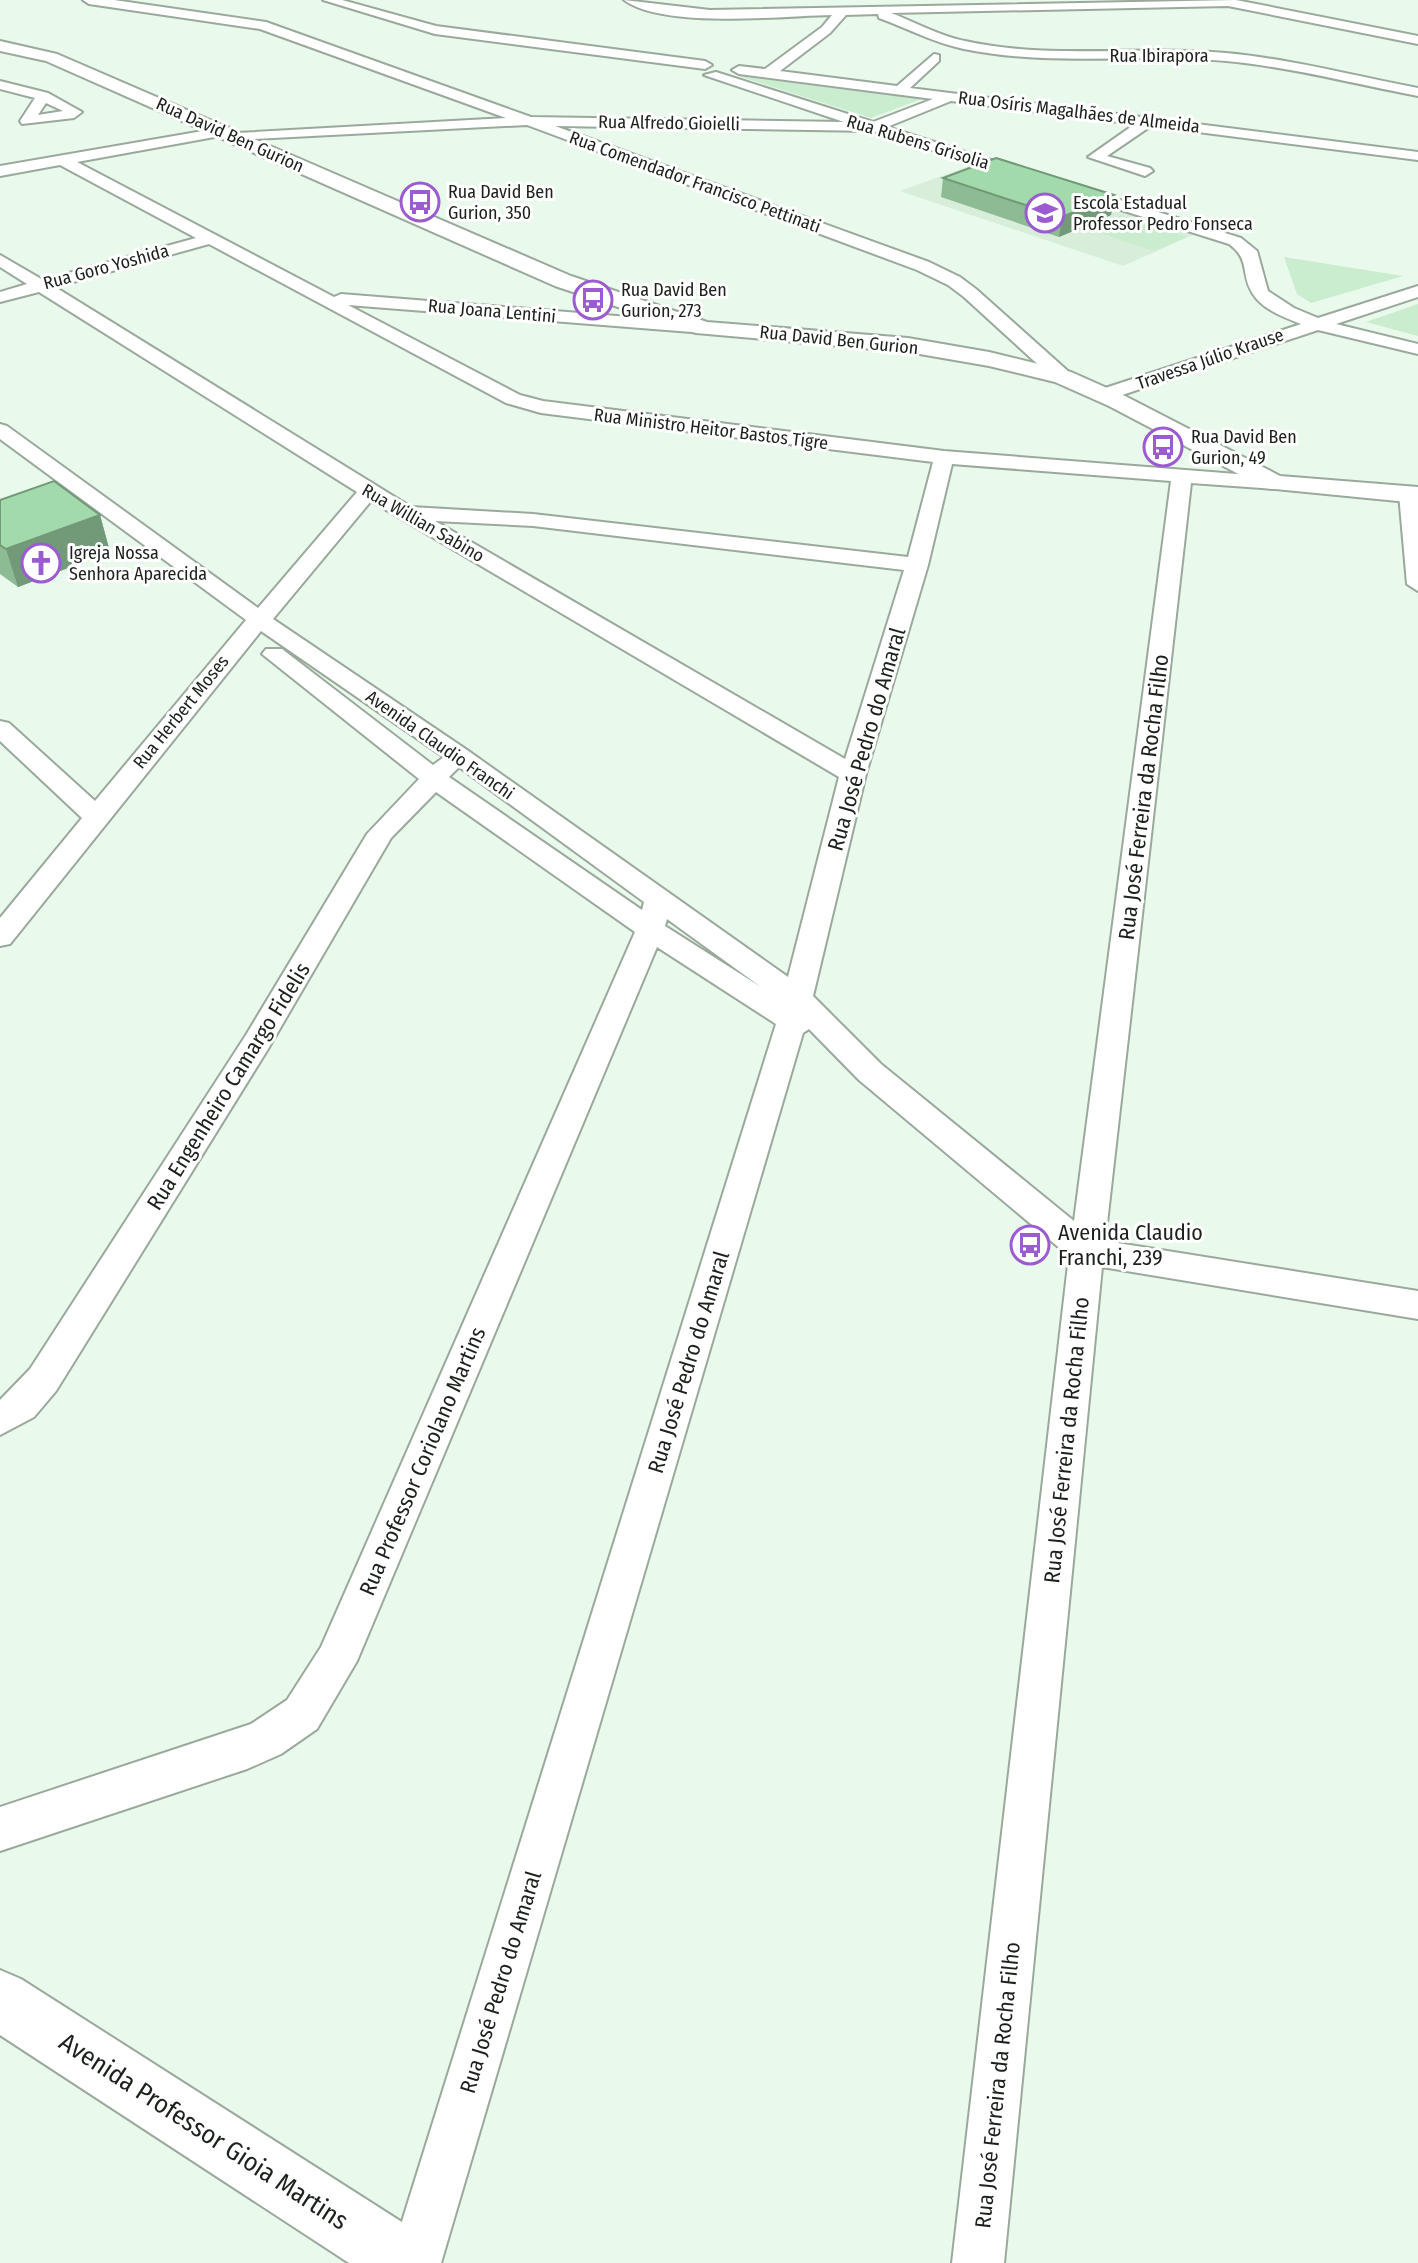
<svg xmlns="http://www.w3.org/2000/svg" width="1418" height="2263" font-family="'Fira Sans Condensed',sans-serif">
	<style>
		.built { fill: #d8eeda }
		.green { fill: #caeccf }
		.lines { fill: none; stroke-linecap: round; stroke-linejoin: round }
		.minor-casing { stroke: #9aa99c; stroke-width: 4 }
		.tertiary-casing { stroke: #9aa99c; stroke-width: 4 }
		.minor { fill: #fff; fill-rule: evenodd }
		.tertiary { fill: #fff; fill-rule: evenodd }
		.wall { fill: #8cbb94 }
		.shaded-wall { fill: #729978 }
		.building { fill: #a3daac; stroke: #729978; stroke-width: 2 }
		.labels { text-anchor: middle; stroke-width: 6; stroke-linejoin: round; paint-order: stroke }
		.far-street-label { font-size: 18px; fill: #1c211c; stroke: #fff }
		.far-poi-label { font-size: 18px; fill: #1c211c; stroke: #fff; text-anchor: start }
		.street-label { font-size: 22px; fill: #1c211c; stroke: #fff }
		.poi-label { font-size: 22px; fill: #1c211c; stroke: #fff; text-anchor: start }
		.near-street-label { font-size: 26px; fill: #1c211c; stroke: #fff }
	</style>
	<rect width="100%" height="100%" fill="#e9f9eb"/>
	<path class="built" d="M972,165L1193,235L1123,266L900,191Z"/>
	<path class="green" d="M738,76H739L922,99L871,118Z
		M1120,215L1187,237L1154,251L1087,229Z
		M1284,257L1403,276L1311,303L1297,294Z
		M1418,304V336L1366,322Z"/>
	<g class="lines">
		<defs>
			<path id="minor" d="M83,0H114L266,22L531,117L844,122L704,75L716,72L873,122L933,99L739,74L732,70L739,66L765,69L822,27L832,15C782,16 663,29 624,0L710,10L1236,0L1418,36V44L1228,6L891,13C915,22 939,36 965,41C1051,60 1139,45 1226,53C1291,59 1354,76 1418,88V96C1354,84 1291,67 1226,61C1139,53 1051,67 964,49C934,43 907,28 879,18L878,14L846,15L830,33L780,71L897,86L934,54L939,55V61L910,88L1418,152V160L1151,126L1107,156L1150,168L1153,171L1145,176L1088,157L1135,124L951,101L887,127L1029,172V178H1019L873,131L555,126L929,262L960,277L976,289L1070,373L1072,377L1063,383L1056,381L964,297L948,285L917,270L527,125L232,140V134L237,133L506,118L260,29L89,4Z
				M323,0H342L436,26L705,61L712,65L705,69L435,34Z
				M0,81L48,93L82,112L74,118L22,124L20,121L35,98L0,89ZM46,103L63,111L38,115Z
				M226,127L231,128V134L77,162L334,297L341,294L704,323L713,328L704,333L348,305L520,395L543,401L944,451L1274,477L1284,483L1274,489L1191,483L1105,1241L1418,1291V1319L1102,1267L1004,2263H952L1069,1256L859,1080L809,1029L803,1033L441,2263H389L776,1024L657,947L357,1661L317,1729L281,1754L247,1769L0,1851V1807L251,1724L287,1700L321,1647L635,932L436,792L391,838L268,1049L56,1391L34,1417L0,1435V1400L30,1369L246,1035L367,834L419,779L262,654L266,649H282L433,765L444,757L261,631L10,944L0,946V918L82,818L0,741V721L9,723L95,801L246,620L0,439V424L7,426L258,608L357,492L39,292L0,302V292L27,284L0,267V255L43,280L196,238L60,165L0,176V166ZM209,244L506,403L541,413L933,462L908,557L533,514L411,507L55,287ZM952,464L1171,481L1074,1221L881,1064L813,996L866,774L928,565ZM371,501L839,777L788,977L467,750L273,619ZM435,521L533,526L904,570L845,759ZM459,767L644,902L642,910L449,777ZM667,919L761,987L665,926Z
				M1072,185L1241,238L1257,251L1268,291L1294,308L1318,318L1418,286V297L1336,324L1418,344V354L1318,330L1110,399H1096L1093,395L1096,391L1301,324C1284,317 1263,310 1253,294C1240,274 1251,260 1229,244L1067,193L1064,190Z
				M1409,488L1418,492V591L1407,584L1399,494Z"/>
			<path id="tertiary" d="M0,41L57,54L571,276L707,322L908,338L989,352L1071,372L1125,396L1280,476L1418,487V503L1265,488L1109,406L1055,382L989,366L908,352L696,333L555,286L46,61L0,51Z
				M0,1970L21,1979L430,2240L439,2263H349L0,2035Z"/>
		</defs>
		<use href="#minor" class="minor-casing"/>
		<use href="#tertiary" class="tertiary-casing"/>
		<use href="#minor" class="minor"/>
		<use href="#tertiary" class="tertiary"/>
	</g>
	<path class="wall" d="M943,178L1114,195L1111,215L1059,237L941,197Z
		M0,500L100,515L110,552L18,587L0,574Z"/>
	<path class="shaded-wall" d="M1114,195L1111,215L1059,237L1062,217Z
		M100,515L110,552L18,587L6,549Z"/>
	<path class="building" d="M996,158L1114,195L1062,217L943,178Z
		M54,481L100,515L6,549L0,545V500Z"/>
	<defs>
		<symbol id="bus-ring" viewBox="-11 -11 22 22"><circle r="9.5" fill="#fff" stroke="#9b5bd1" stroke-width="1.5"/><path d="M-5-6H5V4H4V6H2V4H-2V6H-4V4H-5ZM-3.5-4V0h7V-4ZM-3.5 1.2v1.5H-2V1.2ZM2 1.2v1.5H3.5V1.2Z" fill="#9b5bd1"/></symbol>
		<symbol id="school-ring" viewBox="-11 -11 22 22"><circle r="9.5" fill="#fff" stroke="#9b5bd1" stroke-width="1.5"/><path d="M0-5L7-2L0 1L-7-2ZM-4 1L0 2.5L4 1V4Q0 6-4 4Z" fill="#9b5bd1"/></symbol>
		<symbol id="church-ring" viewBox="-11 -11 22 22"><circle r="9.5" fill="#fff" stroke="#9b5bd1" stroke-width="1.5"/><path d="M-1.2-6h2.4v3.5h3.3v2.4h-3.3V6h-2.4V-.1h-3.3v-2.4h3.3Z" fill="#9b5bd1"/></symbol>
	</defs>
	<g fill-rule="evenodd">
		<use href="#bus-ring" x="398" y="180" width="44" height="44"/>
		<use href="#school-ring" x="1023" y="191" width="44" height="44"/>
		<use href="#bus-ring" x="571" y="278" width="44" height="44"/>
		<use href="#bus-ring" x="1141" y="425" width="44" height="44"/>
		<use href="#church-ring" x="19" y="541" width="44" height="44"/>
		<use href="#bus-ring" x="1008" y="1223" width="44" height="44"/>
	</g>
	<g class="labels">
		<g class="far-street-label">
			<text x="1159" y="62">Rua Ibirapora</text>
			<text transform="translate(1079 112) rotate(7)" y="6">Rua Osíris Magalhães de Almeida</text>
			<text transform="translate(669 123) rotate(1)" y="6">Rua Alfredo Gioielli</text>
			<text transform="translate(230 135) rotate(24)" y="6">Rua David Ben Gurion</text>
			<text transform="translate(918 142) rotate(17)" y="6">Rua Rubens Grisolia</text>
			<text transform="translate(695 182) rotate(20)" y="6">Rua Comendador Francisco Pettinati</text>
			<text transform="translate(106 267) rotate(-15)" y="6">Rua Goro Yoshida</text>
			<text transform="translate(492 311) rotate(5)" y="6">Rua Joana Lentini</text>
			<text transform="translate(839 340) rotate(6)" y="6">Rua David Ben Gurion</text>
			<text transform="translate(1210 359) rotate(-19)" y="6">Travessa Júlio Krause</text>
			<text transform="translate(711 429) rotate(7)" y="6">Rua Ministro Heitor Bastos Tigre</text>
			<text transform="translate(423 523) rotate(30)" y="6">Rua Willian Sabino</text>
			<text transform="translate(181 712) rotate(-51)" y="6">Rua Herbert Moses</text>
			<text transform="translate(440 745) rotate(35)" y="6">Avenida Claudio Franchi</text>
		</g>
		<g class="far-poi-label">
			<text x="448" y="198">Rua David Ben<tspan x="448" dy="21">Gurion, 350</tspan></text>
			<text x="1073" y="209">Escola Estadual<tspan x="1073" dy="21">Professor Pedro Fonseca</tspan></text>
			<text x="621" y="296">Rua David Ben<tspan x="621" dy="21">Gurion, 273</tspan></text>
			<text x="1191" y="443">Rua David Ben<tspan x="1191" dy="21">Gurion, 49</tspan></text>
			<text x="69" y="559">Igreja Nossa<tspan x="69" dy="21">Senhora Aparecida</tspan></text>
		</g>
		<g class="street-label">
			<text transform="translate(866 739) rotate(-74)" y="8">Rua José Pedro do Amaral</text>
			<text transform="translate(1143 797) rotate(-83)" y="8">Rua José Ferreira da Rocha Filho</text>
			<text transform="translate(228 1086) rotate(-58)" y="8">Rua Engenheiro Camargo Fidelis</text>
			<text transform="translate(688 1362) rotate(-73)" y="8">Rua José Pedro do Amaral</text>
			<text transform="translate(1066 1440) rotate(-84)" y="8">Rua José Ferreira da Rocha Filho</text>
			<text transform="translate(422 1461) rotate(-67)" y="8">Rua Professor Coriolano Martins</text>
			<text transform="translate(500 1982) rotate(-73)" y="8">Rua José Pedro do Amaral</text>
			<text transform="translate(997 2085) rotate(-84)" y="8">Rua José Ferreira da Rocha Filho</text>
		</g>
		<g class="poi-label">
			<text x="1058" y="1240">Avenida Claudio<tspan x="1058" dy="25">Franchi, 239</tspan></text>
		</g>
		<g class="near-street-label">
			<text transform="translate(204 2131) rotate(33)" y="9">Avenida Professor Gioia Martins</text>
		</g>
	</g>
</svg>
